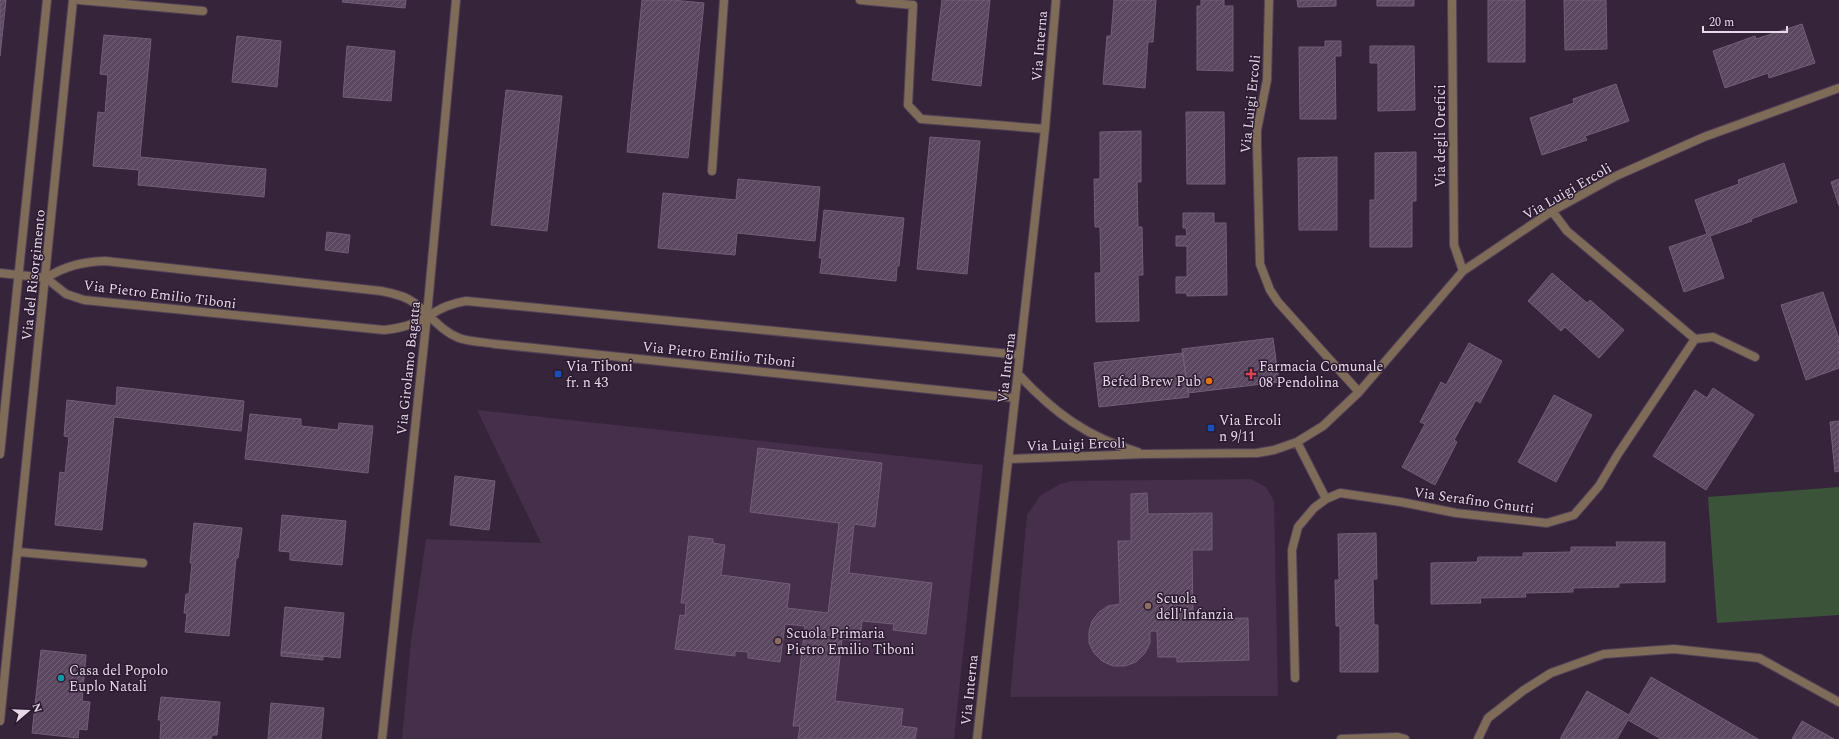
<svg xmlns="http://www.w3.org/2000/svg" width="1839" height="739" font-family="Spectral,serif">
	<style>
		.built { fill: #452f4b }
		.pitch { fill: #3b5339 }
		.building { fill: url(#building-hatch); stroke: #735e78 }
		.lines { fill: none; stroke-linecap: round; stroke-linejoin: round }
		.minor-casing { stroke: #524157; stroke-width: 10 }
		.tertiary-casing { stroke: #524157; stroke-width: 10 }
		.minor { stroke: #7e6b58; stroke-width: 8 }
		.tertiary { stroke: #7e6b58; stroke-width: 8 }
		.transit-dot { fill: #1a4fb4; stroke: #2c1a30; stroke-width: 1.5 }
		.health-dot { fill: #e0444e; stroke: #2c1a30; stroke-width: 1.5 }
		.food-dot { fill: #e8710a; stroke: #2c1a30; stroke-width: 1.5 }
		.education-dot { fill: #8d6e63; stroke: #2c1a30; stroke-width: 1.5 }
		.culture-dot { fill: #0f9aa8; stroke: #2c1a30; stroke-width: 1.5 }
		.labels { text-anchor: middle; stroke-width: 3; stroke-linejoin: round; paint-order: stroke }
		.street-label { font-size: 14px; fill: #e6dae9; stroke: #2c1a30 }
		.poi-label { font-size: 14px; fill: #e6dae9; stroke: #2c1a30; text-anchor: start }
	</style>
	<defs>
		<pattern id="building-hatch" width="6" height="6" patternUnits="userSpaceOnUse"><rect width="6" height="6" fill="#5b4760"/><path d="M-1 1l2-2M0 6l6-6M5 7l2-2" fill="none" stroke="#736177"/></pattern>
	</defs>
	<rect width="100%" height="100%" fill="#36243b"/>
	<path class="built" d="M477,410L983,465L954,739H402L411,641L426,539L541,543Z
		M1251,479L1266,487L1274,501L1278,696L1010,697L1027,515L1040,496L1060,484L1071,481Z"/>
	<path class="pitch" d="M1839,487V615L1717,623L1708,497Z"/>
	<path class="building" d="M0,0H6L0,56Z
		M343,0H406L405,8L342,2Z
		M642,0H672L704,3L688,158L627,152Z
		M942,0H990L981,86L932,80Z
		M1114,0H1156L1153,42H1148L1145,88L1103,84L1107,36H1111Z
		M1201,0H1224V6H1233V71L1197,70V6H1201Z
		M1297,0H1336V6L1298,7Z
		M1377,0H1414V6H1377Z
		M1488,0H1525V62H1488Z
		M1564,0H1606L1607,49L1565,50Z
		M1802,24L1815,63L1769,78L1768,73L1725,88L1713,51L1755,36L1756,39Z
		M104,35L151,39L140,157L266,169L264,197L138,185L139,170L93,166L98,112L105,113L108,75L100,74Z
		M237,36L281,41L277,87L232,82Z
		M1325,41H1341V56H1335L1336,119H1300L1299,47H1325Z
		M347,46L395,51L391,101L343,97Z
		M1370,46H1414L1415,110L1378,111V63H1370Z
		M1616,84L1629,121L1585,136L1587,140L1542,155L1530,118L1574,103L1573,99Z
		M506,90L562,96L547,231L491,225Z
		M1186,112H1224L1225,184H1187Z
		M1141,131V182H1137L1138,227H1142L1143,275H1138L1139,321L1096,322L1095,273H1101L1100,227H1095L1094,179H1100V132Z
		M930,137L980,141L967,274L917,269Z
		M1416,152V201H1412V247H1370V200H1375V153Z
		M1337,157V230H1299L1298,158Z
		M1784,163L1797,202L1751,219L1752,221L1710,236L1724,278L1684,292L1669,247L1707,234L1695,200L1739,184L1738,180Z
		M738,179L820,187L815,241L737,233L735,255L658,248L663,193L736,200Z
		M1839,179V206L1831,182Z
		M824,210L904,218L899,266H897L896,281L820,273L822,258H819Z
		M1183,213H1214V223H1226L1227,295L1187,296V293H1176V277H1187V246H1176V236H1187L1186,228H1183Z
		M327,232L350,235L348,253L325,250Z
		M1552,273L1587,303L1590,300L1624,330L1599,358L1565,327L1561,331L1528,301Z
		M1823,292L1839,339V368L1806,380L1781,305Z
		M1273,338L1279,382L1188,393L1182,349Z
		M1469,343L1502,361L1480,403L1476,400L1454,440L1457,442L1435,485L1402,467L1425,424L1420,422L1441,382L1446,385Z
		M1183,353L1189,397L1099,407L1094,363Z
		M117,387L244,401L241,431L114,417L102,530L55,525L60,472L65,473L69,437L64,436L67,400L116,406Z
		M1713,388L1754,415L1706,490L1653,456L1695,390L1707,398Z
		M1554,395L1592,415L1556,482L1518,462Z
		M250,414L301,419V426L338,430L339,423L373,426L368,473L245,459Z
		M1839,421V471L1835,472L1830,422Z
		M758,448L882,463L875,527L854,524L849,573L932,583L926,634L893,630L894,624L862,621L860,641L842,639L835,701L903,709L901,726L917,728L915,739H798L800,726H793L805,626L785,624L780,662L748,658V652L735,651V656L675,649L680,615L685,616L686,603H681L689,536L713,539V543L725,545L721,575L790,584L787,608L828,613L839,523L750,512Z
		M455,476L495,481L489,530L450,525Z
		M1147,493L1148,514L1212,513V550H1192L1193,619L1248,618L1249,660L1177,662V657H1158L1157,631H1150V643L1145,653L1136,662L1125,666H1113L1102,661L1094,653L1089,643V631L1092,621L1099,612L1108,606L1120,604L1118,541H1131V494Z
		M282,515L346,521L342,565L290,560V552L279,551Z
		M194,523L242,528L238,558H236L229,636L185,632L187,613H184L186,594H189L192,563H190Z
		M1376,533L1377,579H1373L1374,625H1378V672H1340V626H1336L1335,580H1339L1338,534Z
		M1616,542H1665V582L1619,583V587L1573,588V592L1525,593L1526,597L1480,598L1481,603L1431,604V563L1477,562L1478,557H1523V553L1571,552V547H1617Z
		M285,607L344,613L340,658L281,652Z
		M41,650L86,655L82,701L90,702L87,730L79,729L78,738L32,733Z
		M281,652L323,656V660L281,656Z
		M1651,677L1758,739H1661L1628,720L1617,739H1560L1587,691L1629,715Z
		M161,697L220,702L217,735H212L211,739H160L161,720H158Z
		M271,703L324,708L321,739H268Z
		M1802,721L1834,739H1792Z"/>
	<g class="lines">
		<defs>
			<path id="minor" d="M79,0L203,11
				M860,0L913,5L908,105L921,119L1045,129
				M1269,0L1267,80L1257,130V145L1260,264L1270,290L1278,302L1359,392
				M1452,0L1454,245L1463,271
				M712,171L724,0
				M0,273L19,275
				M1695,339L1713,337L1755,357
				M1018,374C1054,413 1087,437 1138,452
				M1015,398L495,344C484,342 470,342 459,338C441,331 430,315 416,304C406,296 393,293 381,291L105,261C82,262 65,266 46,278L66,294L84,300L384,330C394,329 405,327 414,323C435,314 441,305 466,301L1020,355
				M1297,442L1326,499
				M1008,459L1144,454L1257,453L1274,450L1297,442L1323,426L1359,392L1463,271L1552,211L1616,176L1704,137L1839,88
				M18,552L143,563
				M1295,678L1292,550L1298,527L1314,508L1326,499L1340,493L1401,502L1456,513L1547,523L1574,515L1599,486L1618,454L1695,339L1567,231L1552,211
				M382,739L427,315L456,0
				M977,739L1045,129L1056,0
				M1341,739L1398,737L1405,739
				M1478,739L1488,718L1524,690L1551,673L1604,654L1674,649L1759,658L1839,702"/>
			<path id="tertiary" d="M19,275L46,278
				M0,454L47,0
				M0,721L73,0"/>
		</defs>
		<use href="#minor" class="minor-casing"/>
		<use href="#tertiary" class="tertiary-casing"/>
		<use href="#minor" class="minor"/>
		<use href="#tertiary" class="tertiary"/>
	</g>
	<g class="transit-dot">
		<rect x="554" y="370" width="8" height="8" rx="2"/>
		<rect x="1207" y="424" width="8" height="8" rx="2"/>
	</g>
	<path class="health-dot" d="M1249 368h4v4h4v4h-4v4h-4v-4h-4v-4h4z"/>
	<circle class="food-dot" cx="1209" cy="381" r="4"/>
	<g class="education-dot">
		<circle cx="1148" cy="606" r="4"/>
		<circle cx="778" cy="641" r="4"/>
	</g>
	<circle class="culture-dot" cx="61" cy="678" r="4"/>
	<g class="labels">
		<g class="street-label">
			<text transform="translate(1039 46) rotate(-85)" y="5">Via Interna</text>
			<text transform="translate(1250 104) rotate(-84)" y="5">Via Luigi Ercoli</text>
			<text transform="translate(1440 136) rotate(-90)" y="5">Via degli Orefici</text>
			<text transform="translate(1567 191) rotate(-30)" y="5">Via Luigi Ercoli</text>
			<text transform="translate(33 275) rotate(-84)" y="5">Via del Risorgimento</text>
			<text transform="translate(160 294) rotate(7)" y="5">Via Pietro Emilio Tiboni</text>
			<text transform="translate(719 354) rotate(6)" y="5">Via Pietro Emilio Tiboni</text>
			<text transform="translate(408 368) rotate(-84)" y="5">Via Girolamo Bagatta</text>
			<text transform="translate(1006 368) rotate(-83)" y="5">Via Interna</text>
			<text transform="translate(1076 444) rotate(-2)" y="5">Via Luigi Ercoli</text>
			<text transform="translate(1474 500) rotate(8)" y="5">Via Serafino Gnutti</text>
			<text transform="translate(969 690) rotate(-84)" y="5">Via Interna</text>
		</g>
		<g class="poi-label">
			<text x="566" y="371">Via Tiboni<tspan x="566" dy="16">fr. n 43</tspan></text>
			<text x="1259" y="371">Farmacia Comunale<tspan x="1259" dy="16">08 Pendolina</tspan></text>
			<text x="1201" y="386" text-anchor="end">Befed Brew Pub</text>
			<text x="1219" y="425">Via Ercoli<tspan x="1219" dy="16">n 9/11</tspan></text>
			<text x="1156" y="603">Scuola<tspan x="1156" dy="16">dell'Infanzia</tspan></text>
			<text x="786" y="638">Scuola Primaria<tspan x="786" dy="16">Pietro Emilio Tiboni</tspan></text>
			<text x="69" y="675">Casa del Popolo<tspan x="69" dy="16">Euplo Natali</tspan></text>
		</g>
	</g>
	<g transform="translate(28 711) rotate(71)" stroke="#2c1a30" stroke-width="3" paint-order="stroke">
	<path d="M0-3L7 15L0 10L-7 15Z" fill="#e6dae9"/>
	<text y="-6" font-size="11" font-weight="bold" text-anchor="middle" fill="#e6dae9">N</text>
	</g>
	<path d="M1703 26v6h84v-6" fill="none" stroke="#e6dae9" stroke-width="2"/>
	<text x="1709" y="26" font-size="12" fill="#e6dae9" stroke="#2c1a30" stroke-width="3" paint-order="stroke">20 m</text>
</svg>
